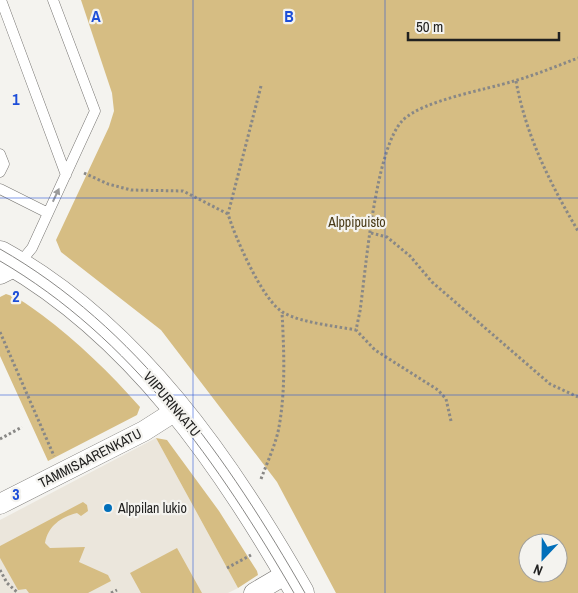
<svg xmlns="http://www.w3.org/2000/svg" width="578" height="593" font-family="'Archivo Narrow',sans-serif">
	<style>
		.built { fill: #ebe6dc }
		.green { fill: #d6bd83; fill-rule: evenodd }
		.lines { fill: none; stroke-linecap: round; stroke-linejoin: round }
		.lane-casing { stroke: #797774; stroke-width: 11 }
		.street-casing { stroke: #797774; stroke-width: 21 }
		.secondary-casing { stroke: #797774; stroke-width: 29 }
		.path { stroke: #898886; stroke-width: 3; stroke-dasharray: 2.5 2.5; stroke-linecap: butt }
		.lane { stroke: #fff; stroke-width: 10 }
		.street { stroke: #fff; stroke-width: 20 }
		.secondary { stroke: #fff; stroke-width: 28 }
		.tram { stroke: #898886; stroke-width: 1 }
		.oneway { fill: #9b9b9b }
		.grid { fill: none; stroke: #1d4ed8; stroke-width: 1; stroke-opacity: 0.55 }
		.poi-dot { fill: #016fba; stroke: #f4f3ef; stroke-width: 2 }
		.labels { text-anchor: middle; stroke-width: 4.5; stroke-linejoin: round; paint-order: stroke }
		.park-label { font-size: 14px; fill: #4a3b18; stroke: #f4f3ef }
		.street-label { font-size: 14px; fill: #212120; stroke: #f4f3ef }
		.poi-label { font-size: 14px; fill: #212120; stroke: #f4f3ef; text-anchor: start }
		.grid-label { font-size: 16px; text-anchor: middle; font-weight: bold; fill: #1d4ed8; stroke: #f4f3ef; stroke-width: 4.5; stroke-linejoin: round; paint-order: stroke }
	</style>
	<rect width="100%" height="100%" fill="#f4f3ef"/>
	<path class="built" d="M156,438L238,588L228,593H0V520Z"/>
	<path class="green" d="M81,0H578V593H336L277,482L161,330L61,252L56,240L109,127L114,111L112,93ZM528,543H558V573H528Z
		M6,294C20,298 31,307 42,315C78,342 110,373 140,407L137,415L48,461L0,356V297Z
		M156,438L167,440L219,511L257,571L258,575L238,588Z
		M83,502L87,505L88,511L81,516L77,513C61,517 48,526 45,543L50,548L85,547L79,562L108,575L111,581L88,593H29L26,589L18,590L0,558V546Z
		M177,548L202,593H141L130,573Z"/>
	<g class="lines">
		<defs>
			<path id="lane" d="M1,0L66,175
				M0,154L4,164L0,172
				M0,189L48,213
				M18,265L32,248L95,111L53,0"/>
			<path id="street" d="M0,274L18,265
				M0,504L144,431L177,410
				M254,593L288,573"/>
			<path id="secondary" d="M0,255C134,329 226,463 300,593"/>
		</defs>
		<use href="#lane" class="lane-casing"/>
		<use href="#street" class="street-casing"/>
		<use href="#secondary" class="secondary-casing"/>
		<path class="path" d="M516,81C526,136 550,183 578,231
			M261,86L228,214C235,237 263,302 284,313C303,323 335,326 356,330
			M84,173L108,184L131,190L183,191L228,214
			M371,233L387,237L410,256L432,282L550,384L578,397
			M0,332L54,456
			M451,421L446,399L438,390L375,350L356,330L360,311C366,269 375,148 403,120C424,100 485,90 514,81C535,75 557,66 578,58
			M0,439L22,427
			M261,479C267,463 274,448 278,432C286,393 284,351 282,312
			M227,568L251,555
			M0,570L7,583L18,593
			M111,593L117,590"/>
		<use href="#lane" class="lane"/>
		<use href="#street" class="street"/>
		<use href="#secondary" class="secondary"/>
		<path class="tram" d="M0,249C137,327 228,459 305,593
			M0,261C132,338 219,464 294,593"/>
	</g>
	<defs><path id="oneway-solid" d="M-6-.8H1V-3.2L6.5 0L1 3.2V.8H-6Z" transform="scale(1.25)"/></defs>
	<use class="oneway" href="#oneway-solid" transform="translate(56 195) rotate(-65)"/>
	<path class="grid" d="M193,0V593M385,0V593M0,198H578M0,395H578"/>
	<circle class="poi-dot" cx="108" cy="508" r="5"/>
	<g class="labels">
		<g class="park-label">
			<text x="357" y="227">Alppipuisto</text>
		</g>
		<g class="street-label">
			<text transform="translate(172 404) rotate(50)" y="5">VIIPURINKATU</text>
			<text transform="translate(90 458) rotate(-27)" y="5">TAMMISAARENKATU</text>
		</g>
		<g class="poi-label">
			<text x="118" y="513">Alppilan lukio</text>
		</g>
	</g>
	<g class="grid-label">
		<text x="96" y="22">A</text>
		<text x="289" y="22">B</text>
		<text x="16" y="105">1</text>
		<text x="16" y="302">2</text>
		<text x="16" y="500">3</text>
	</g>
	<g transform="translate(543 558) rotate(202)"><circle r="24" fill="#f4f3ef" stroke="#a09f9c"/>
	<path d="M0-4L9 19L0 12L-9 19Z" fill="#016fba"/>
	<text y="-8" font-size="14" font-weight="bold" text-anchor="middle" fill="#212120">N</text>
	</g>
	<path d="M408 32v8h151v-8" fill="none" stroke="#212120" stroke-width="2.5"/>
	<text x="416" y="32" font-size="15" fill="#212120" stroke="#f4f3ef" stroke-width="4" paint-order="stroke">50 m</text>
</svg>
